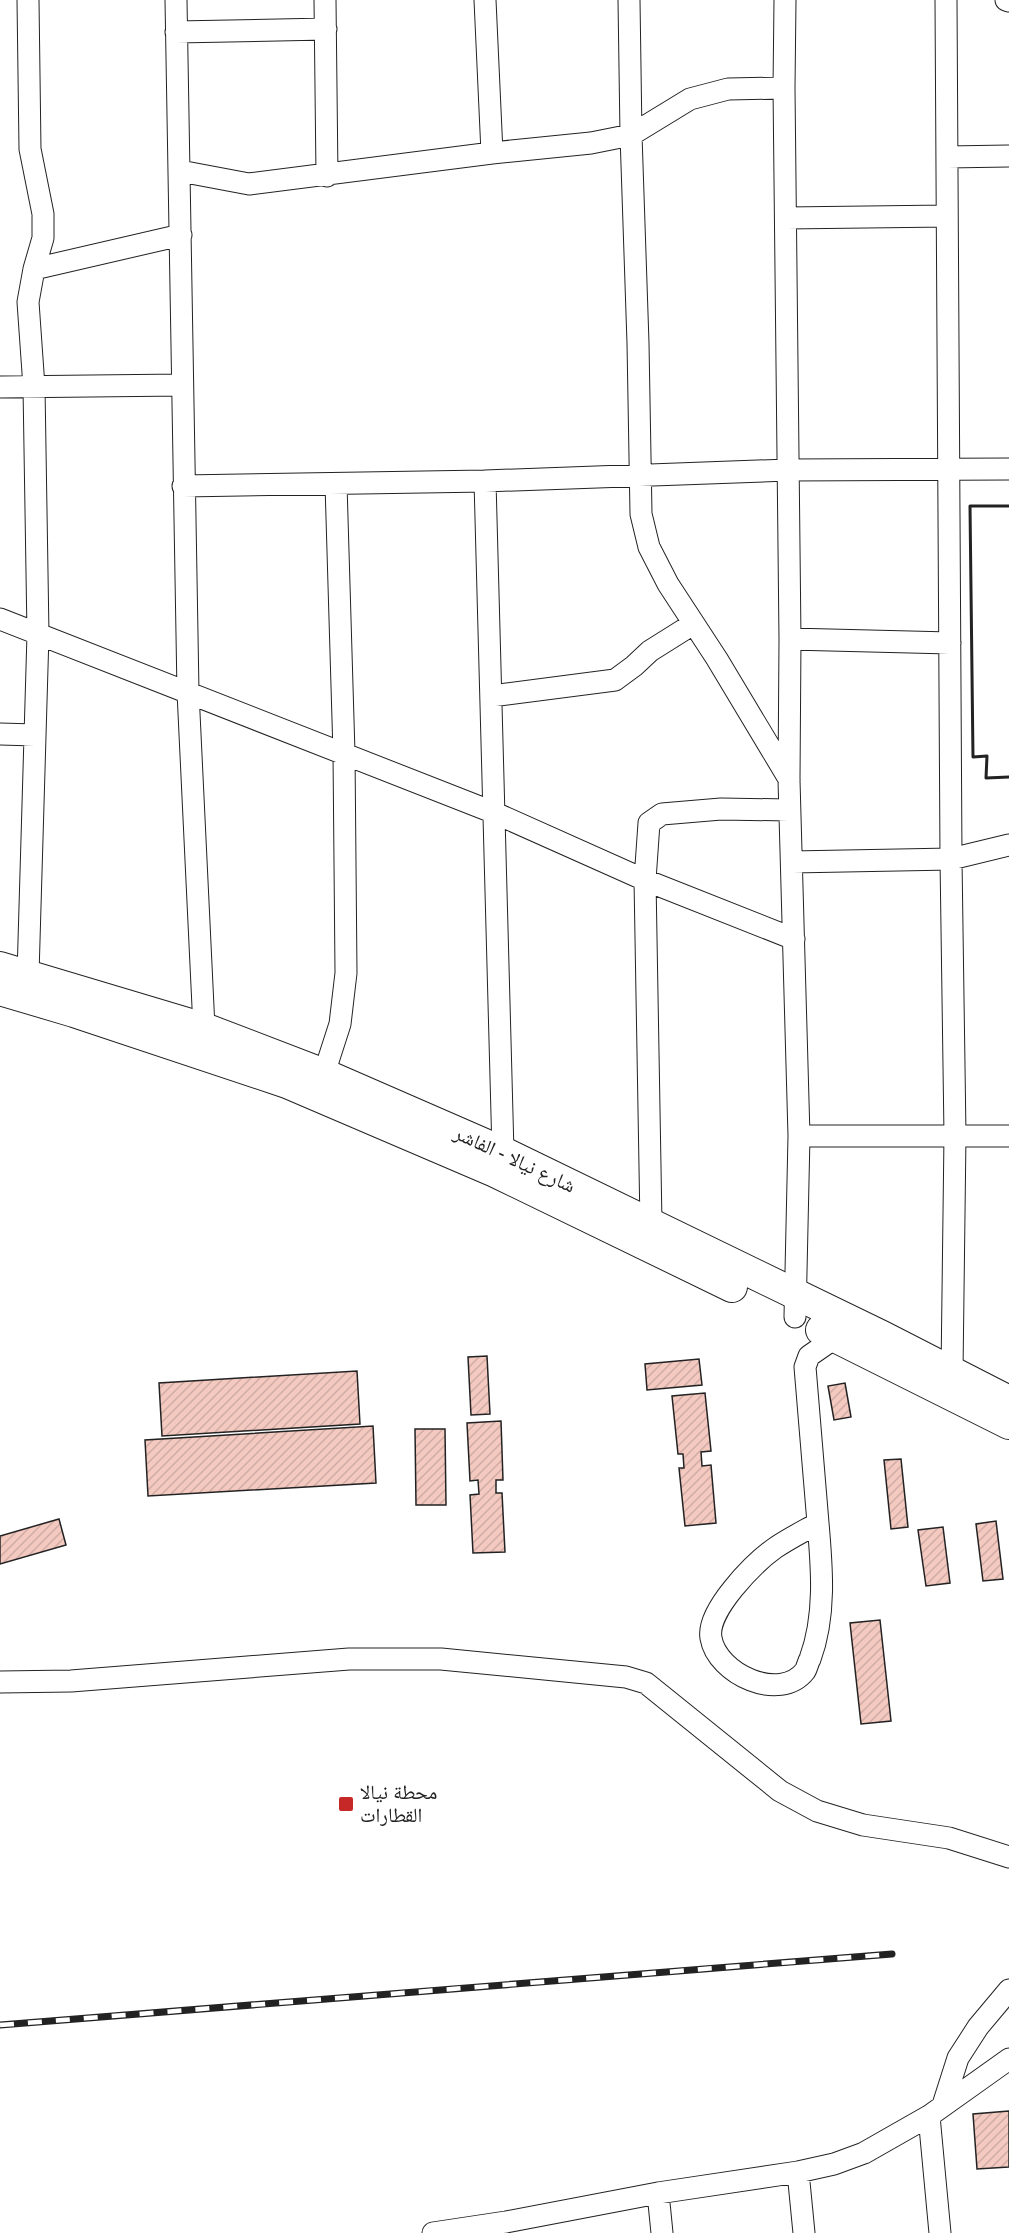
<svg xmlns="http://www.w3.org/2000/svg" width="1009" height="2233" font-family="'Noto Sans','Noto Naskh Arabic',sans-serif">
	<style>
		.building { fill: url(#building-hatch); stroke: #222; stroke-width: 1.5 }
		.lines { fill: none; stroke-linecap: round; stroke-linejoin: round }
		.minor-casing { stroke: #222; stroke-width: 23 }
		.highway-casing { stroke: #222; stroke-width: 32 }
		.minor { stroke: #fff; stroke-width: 21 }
		.highway { stroke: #fff; stroke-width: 30 }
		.rail-casing { stroke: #222; stroke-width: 7 }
		.rail { stroke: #fff; stroke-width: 4.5; stroke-dasharray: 14; stroke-linecap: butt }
		.wall { stroke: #222; stroke-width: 3 }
		.poi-dot { fill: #c62828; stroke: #fff; stroke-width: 2 }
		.labels { text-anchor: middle; stroke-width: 4.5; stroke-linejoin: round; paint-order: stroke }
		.street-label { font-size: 20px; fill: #222; stroke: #fff }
		.poi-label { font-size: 20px; fill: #222; stroke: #fff; text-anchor: start }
	</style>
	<defs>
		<pattern id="building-hatch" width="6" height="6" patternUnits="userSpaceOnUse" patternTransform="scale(1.5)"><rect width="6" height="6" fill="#f3c9c0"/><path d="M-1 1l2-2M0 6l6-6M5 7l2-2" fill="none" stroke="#d0aca5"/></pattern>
	</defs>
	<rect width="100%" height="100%" fill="#fff"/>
	<path class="building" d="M487,1356L490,1414L471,1415L468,1357Z
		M699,1359L702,1385L647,1390L645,1364Z
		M357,1371L360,1424L162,1436L159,1383Z
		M845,1383L851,1417L834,1420L828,1386Z
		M705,1393L711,1451L701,1452L702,1466L711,1465L716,1523L685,1526L679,1468H684L683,1454H678L672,1396Z
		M501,1421L503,1480H496V1493H502L505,1552L473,1553L470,1495L479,1494L478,1480L470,1481L467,1423Z
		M373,1426L376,1483L148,1496L145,1440Z
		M415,1429H445L446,1505H416Z
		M901,1459L908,1527L891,1529L884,1460Z
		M59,1519L66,1545L0,1564V1536Z
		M996,1521L1003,1579L983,1581L976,1524Z
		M943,1527L950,1583L926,1586L918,1530Z
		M880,1620L891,1721L861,1724L850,1623Z
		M1009,2111V2167L977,2169L973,2114Z"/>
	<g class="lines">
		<defs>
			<path id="minor" d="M28,0L30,149L43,214V238L34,269L28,302L34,387L38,634L28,975
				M176,0L188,692L204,1028
				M325,0L327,176
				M485,0L492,153
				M629,0L631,135L638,343L641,514L649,547L668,584L717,659L789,779
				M785,0L784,88L790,639L789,780L799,1136L795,1317
				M946,0L951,859L955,1135L952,1372
				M1006,0L1009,1
				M176,32L326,29
				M947,157L1009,156
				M180,171L249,184L492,153L591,143L631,135L690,99L728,89L784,88
				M786,218L947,216
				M34,269L181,235
				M0,387L182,385
				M485,481L503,1152
				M183,486L485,481L788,470L1009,469
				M0,619L495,813L645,880L794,939
				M790,639L950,643
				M491,696L615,680L634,666L650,651L693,624
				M0,734L35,735
				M792,862L951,859L1009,845
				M320,1086L340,1024L346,973L344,753L336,484
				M799,1136H1009
				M651,1224L645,880L649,823L662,814L721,809L789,810
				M818,1523C822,1568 826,1616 810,1659C808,1662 807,1668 805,1671C780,1703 717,1674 711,1638C706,1611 754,1563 775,1548C788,1539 804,1531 818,1523Z
				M818,1523L805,1367L809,1356L845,1331
				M0,1682L71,1681L349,1659H441L626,1677L646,1683L780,1791L817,1811L863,1825L949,1838L1009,1857
				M943,2105L958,2058L978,2027L1009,1990
				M929,2116L940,2233
				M798,2172L804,2233
				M658,2193L662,2233
				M433,2233L506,2222L658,2193L798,2172L834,2164L864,2153L929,2116L1009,2059"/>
			<path id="highway" d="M0,967L204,1028L324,1074L503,1152L882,1336L1009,1401
				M0,990L74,1012L287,1083L495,1172L732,1287
				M821,1330L1009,1424"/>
		</defs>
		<use href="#minor" class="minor-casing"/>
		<use href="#highway" class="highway-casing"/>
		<use href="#minor" class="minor"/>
		<use href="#highway" class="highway"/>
		<defs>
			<path id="rail" d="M0,2025L892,1954"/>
		</defs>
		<use href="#rail" class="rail-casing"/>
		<use href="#rail" class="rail"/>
		<path class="wall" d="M1009,506H970L973,757L987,756L986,778L1009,777"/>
	</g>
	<rect class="poi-dot" x="338" y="1796" width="16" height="16" rx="3"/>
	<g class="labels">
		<g class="street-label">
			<text transform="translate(515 1159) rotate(25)" y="7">شارع نيالا - الفاشر</text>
		</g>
		<g class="poi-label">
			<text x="360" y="1799">محطة نيالا<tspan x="360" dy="23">القطارات</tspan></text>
		</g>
	</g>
</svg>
